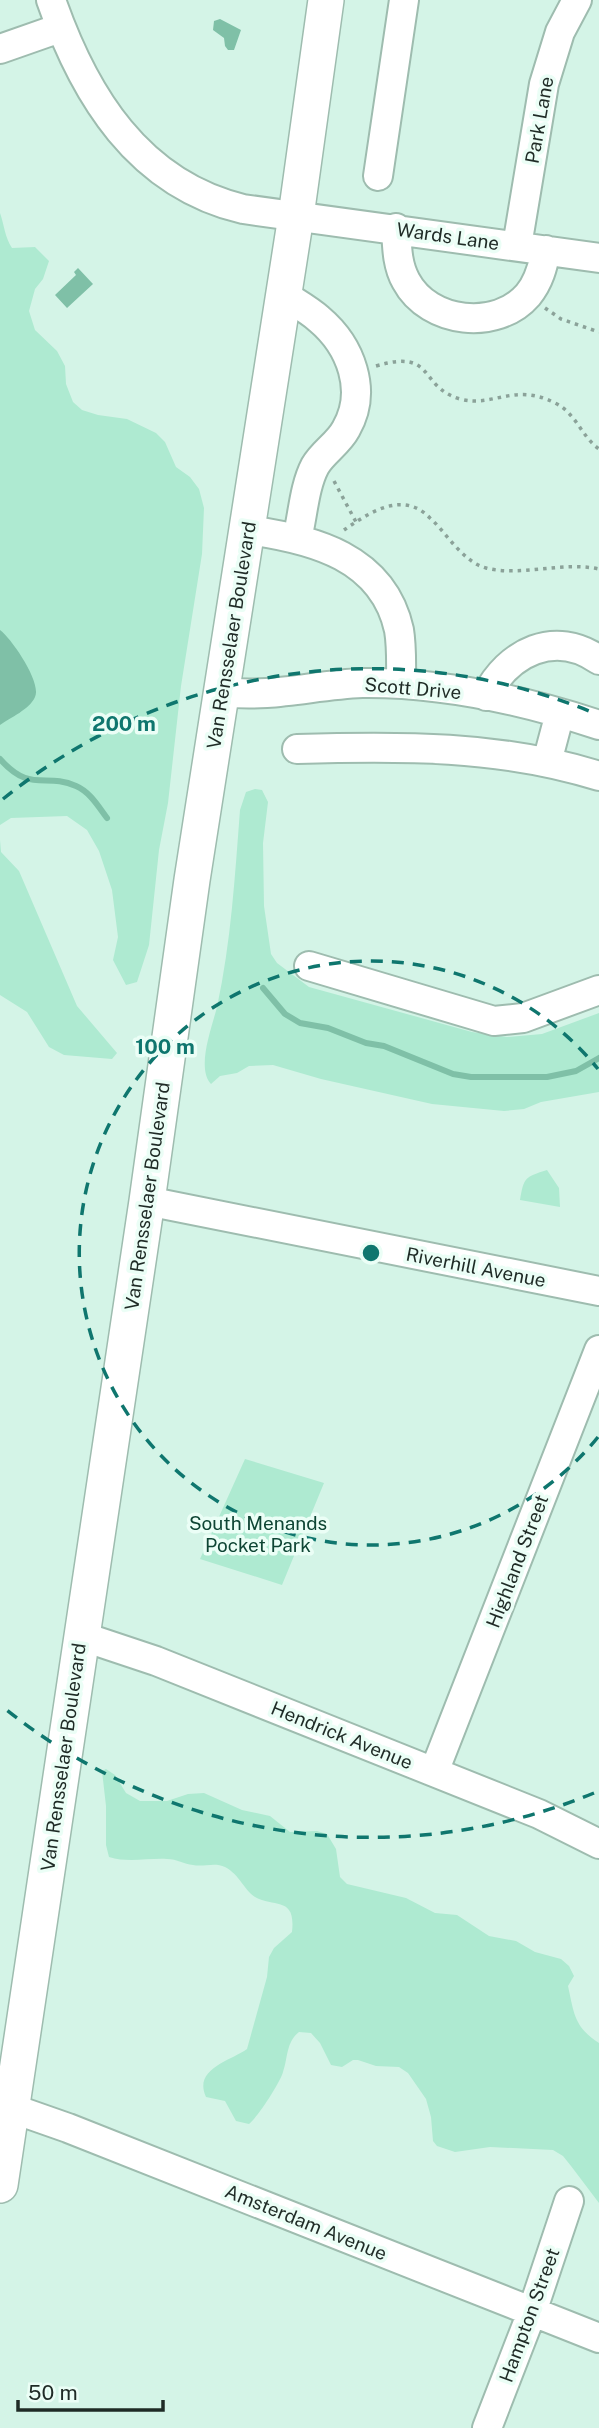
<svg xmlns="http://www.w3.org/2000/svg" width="599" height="2428" font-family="'Public Sans',sans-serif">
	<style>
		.green { fill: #aeead1 }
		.water { fill: #7fc0a7 }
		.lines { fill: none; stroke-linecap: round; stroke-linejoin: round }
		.stream { stroke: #7fc0a7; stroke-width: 6 }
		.minor-casing { stroke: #9ebcaf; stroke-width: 32 }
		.major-casing { stroke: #9ebcaf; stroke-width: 38 }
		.path { stroke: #8ba299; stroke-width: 3.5; stroke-dasharray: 3.5 5; stroke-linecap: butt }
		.minor { stroke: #fff; stroke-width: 28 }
		.major { stroke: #fff; stroke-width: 35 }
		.ring { fill: none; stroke: #0f766e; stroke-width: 3.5; stroke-dasharray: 12 9 }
		.labels { text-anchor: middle; stroke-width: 7; stroke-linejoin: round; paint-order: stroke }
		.street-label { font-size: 19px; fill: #1f2b26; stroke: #ebfef6 }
		.park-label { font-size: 19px; fill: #0e4534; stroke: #ebfef6 }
		.centre { fill: #0f766e; stroke: #ebfef6; stroke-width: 3.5 }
		.ring-label { font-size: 21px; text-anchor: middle; font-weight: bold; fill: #0f766e; stroke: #ebfef6; stroke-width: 7; stroke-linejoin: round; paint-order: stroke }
	</style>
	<rect width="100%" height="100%" fill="#d4f4e7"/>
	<path class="green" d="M0,213C4,224 5,238 12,248L35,247L49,261L43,279L35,289L29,311L35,330L57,351L65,366L66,384L73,402L82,410L98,415L127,419L156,433L165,442L176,467L190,477L199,489L204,508L202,554L181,686L168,803L159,850L149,945L137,982L126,985L113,960L118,937L112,890L99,851L87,830L67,816L11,818L0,825Z
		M255,789L262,790L268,802L263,843L264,906L271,954L277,963L309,987L472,1032L507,1037L542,1034L599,1013V1092L541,1102L524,1109L504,1111L432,1104L321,1079L273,1065L249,1066L237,1073L220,1076L211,1084C196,1068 212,1027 217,1007C231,943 235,875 240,810L246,792Z
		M0,840L1,852L19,871L77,1006L117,1053L112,1059L64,1055L49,1047L27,1012L0,995Z
		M547,1170L559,1188L560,1207L520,1200C524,1177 525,1177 547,1170Z
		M245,1459L324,1483L282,1585L200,1559Z
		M106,1769L115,1775L126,1793L140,1801H167L188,1794L204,1793L242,1810L270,1816L290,1832L317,1831L327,1834L336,1849L340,1877L347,1884L406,1898L435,1913L457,1915L489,1936L516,1941L535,1952L561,1959L569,1966L574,1976L568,1986C574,2013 574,2027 599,2043V2203L571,2166L563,2156L553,2150L490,2147L455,2152L437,2146L433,2141L431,2117L426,2099L408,2073L399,2067L376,2066L358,2060H353L342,2067L331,2065L320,2043L311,2033L299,2032C286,2042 288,2058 283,2072C280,2083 257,2118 249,2124L236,2121L225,2101L206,2097C193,2069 230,2061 247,2049L267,1977L269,1957L274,1948L292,1932C296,1896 275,1908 255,1897C244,1890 240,1875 225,1867C215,1862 204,1867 193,1865C184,1864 177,1859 167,1859C147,1858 128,1863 109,1857L106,1845V1806L102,1771Z"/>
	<path class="water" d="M220,19L241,30L234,50H228L225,46L224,38L213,30L214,21Z
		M78,268L93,284L67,308L55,295L76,275L74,272Z
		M0,630C12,639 42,683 35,697C30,709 10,718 0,725Z"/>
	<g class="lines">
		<path class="stream" d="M0,759C31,794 45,772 76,786C90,792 98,806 107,818
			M263,988L285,1014L300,1023L328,1028L366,1043L384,1046L453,1074L471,1077H547L576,1071L599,1058"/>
		<defs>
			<path id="minor" d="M51,0C84,95 138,184 243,209L599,258
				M0,49L60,28
				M378,176L404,0
				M396,228C397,247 397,265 406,281C429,324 497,331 528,295C539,282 543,266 546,250
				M517,246L544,84L560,32L577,0
				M284,295C296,303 309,310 319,319C351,346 368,391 346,429C338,444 323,452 315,466C304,487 303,515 297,539
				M248,530C313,539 383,557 399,630C402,648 401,666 401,684
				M223,692C270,698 314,685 362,683C442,682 523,700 599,725
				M486,696C508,652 555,629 599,660
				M297,749C398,746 501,745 599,776
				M547,762L560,713
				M309,966L494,1021L523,1018L599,990
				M147,1201L599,1291
				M81,1636L156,1661L539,1814L599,1844
				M434,1772L599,1350
				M11,2108L68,2128L599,2338
				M487,2428L532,2312L569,2201"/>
			<path id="major" d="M0,2185L147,1201L192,880L296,216L326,0"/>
		</defs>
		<use href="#minor" class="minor-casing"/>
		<use href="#major" class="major-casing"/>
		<path class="path" d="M545,308L561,319L599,332
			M376,366C436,348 418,387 460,399C493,408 514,382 555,403C576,413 581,436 599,449
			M334,481L356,522
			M344,530C370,512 403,490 430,518C441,528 449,540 459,550C467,558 475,565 486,568C521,577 562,561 599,569"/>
		<use href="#minor" class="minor"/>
		<use href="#major" class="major"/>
	</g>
	<g class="ring">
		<path d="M598 1437A292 292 0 1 1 598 1069"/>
		<path d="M594 1793A584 584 0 0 1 3 1707M3 799A584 584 0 0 1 594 713"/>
	</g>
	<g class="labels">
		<g class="street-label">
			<text transform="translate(539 120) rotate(-80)" y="7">Park Lane</text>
			<text transform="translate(448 236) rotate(8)" y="7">Wards Lane</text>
			<text transform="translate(231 635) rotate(-81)" y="7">Van Rensselaer Boulevard</text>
			<text transform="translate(413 688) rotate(5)" y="7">Scott Drive</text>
			<text transform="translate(147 1196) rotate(-82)" y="7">Van Rensselaer Boulevard</text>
			<text transform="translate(476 1267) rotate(11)" y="7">Riverhill Avenue</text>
			<text transform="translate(517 1561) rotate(-69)" y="7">Highland Street</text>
			<text transform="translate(342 1735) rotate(22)" y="7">Hendrick Avenue</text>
			<text transform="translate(63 1757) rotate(-82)" y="7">Van Rensselaer Boulevard</text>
			<text transform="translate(306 2222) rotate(22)" y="7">Amsterdam Avenue</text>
			<text transform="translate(529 2315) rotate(-70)" y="7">Hampton Street</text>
		</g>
		<g class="park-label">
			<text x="258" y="1530">South Menands<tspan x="258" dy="22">Pocket Park</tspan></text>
		</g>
	</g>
	<circle cx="371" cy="1253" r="10" class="centre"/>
	<g class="ring-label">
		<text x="124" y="731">200 m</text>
		<text x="165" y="1054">100 m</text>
	</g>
	<path d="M18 2400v10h145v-10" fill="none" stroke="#1f2b26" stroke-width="3.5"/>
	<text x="28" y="2400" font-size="21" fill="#1f2b26" stroke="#ebfef6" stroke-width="5" paint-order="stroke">50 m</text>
</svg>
